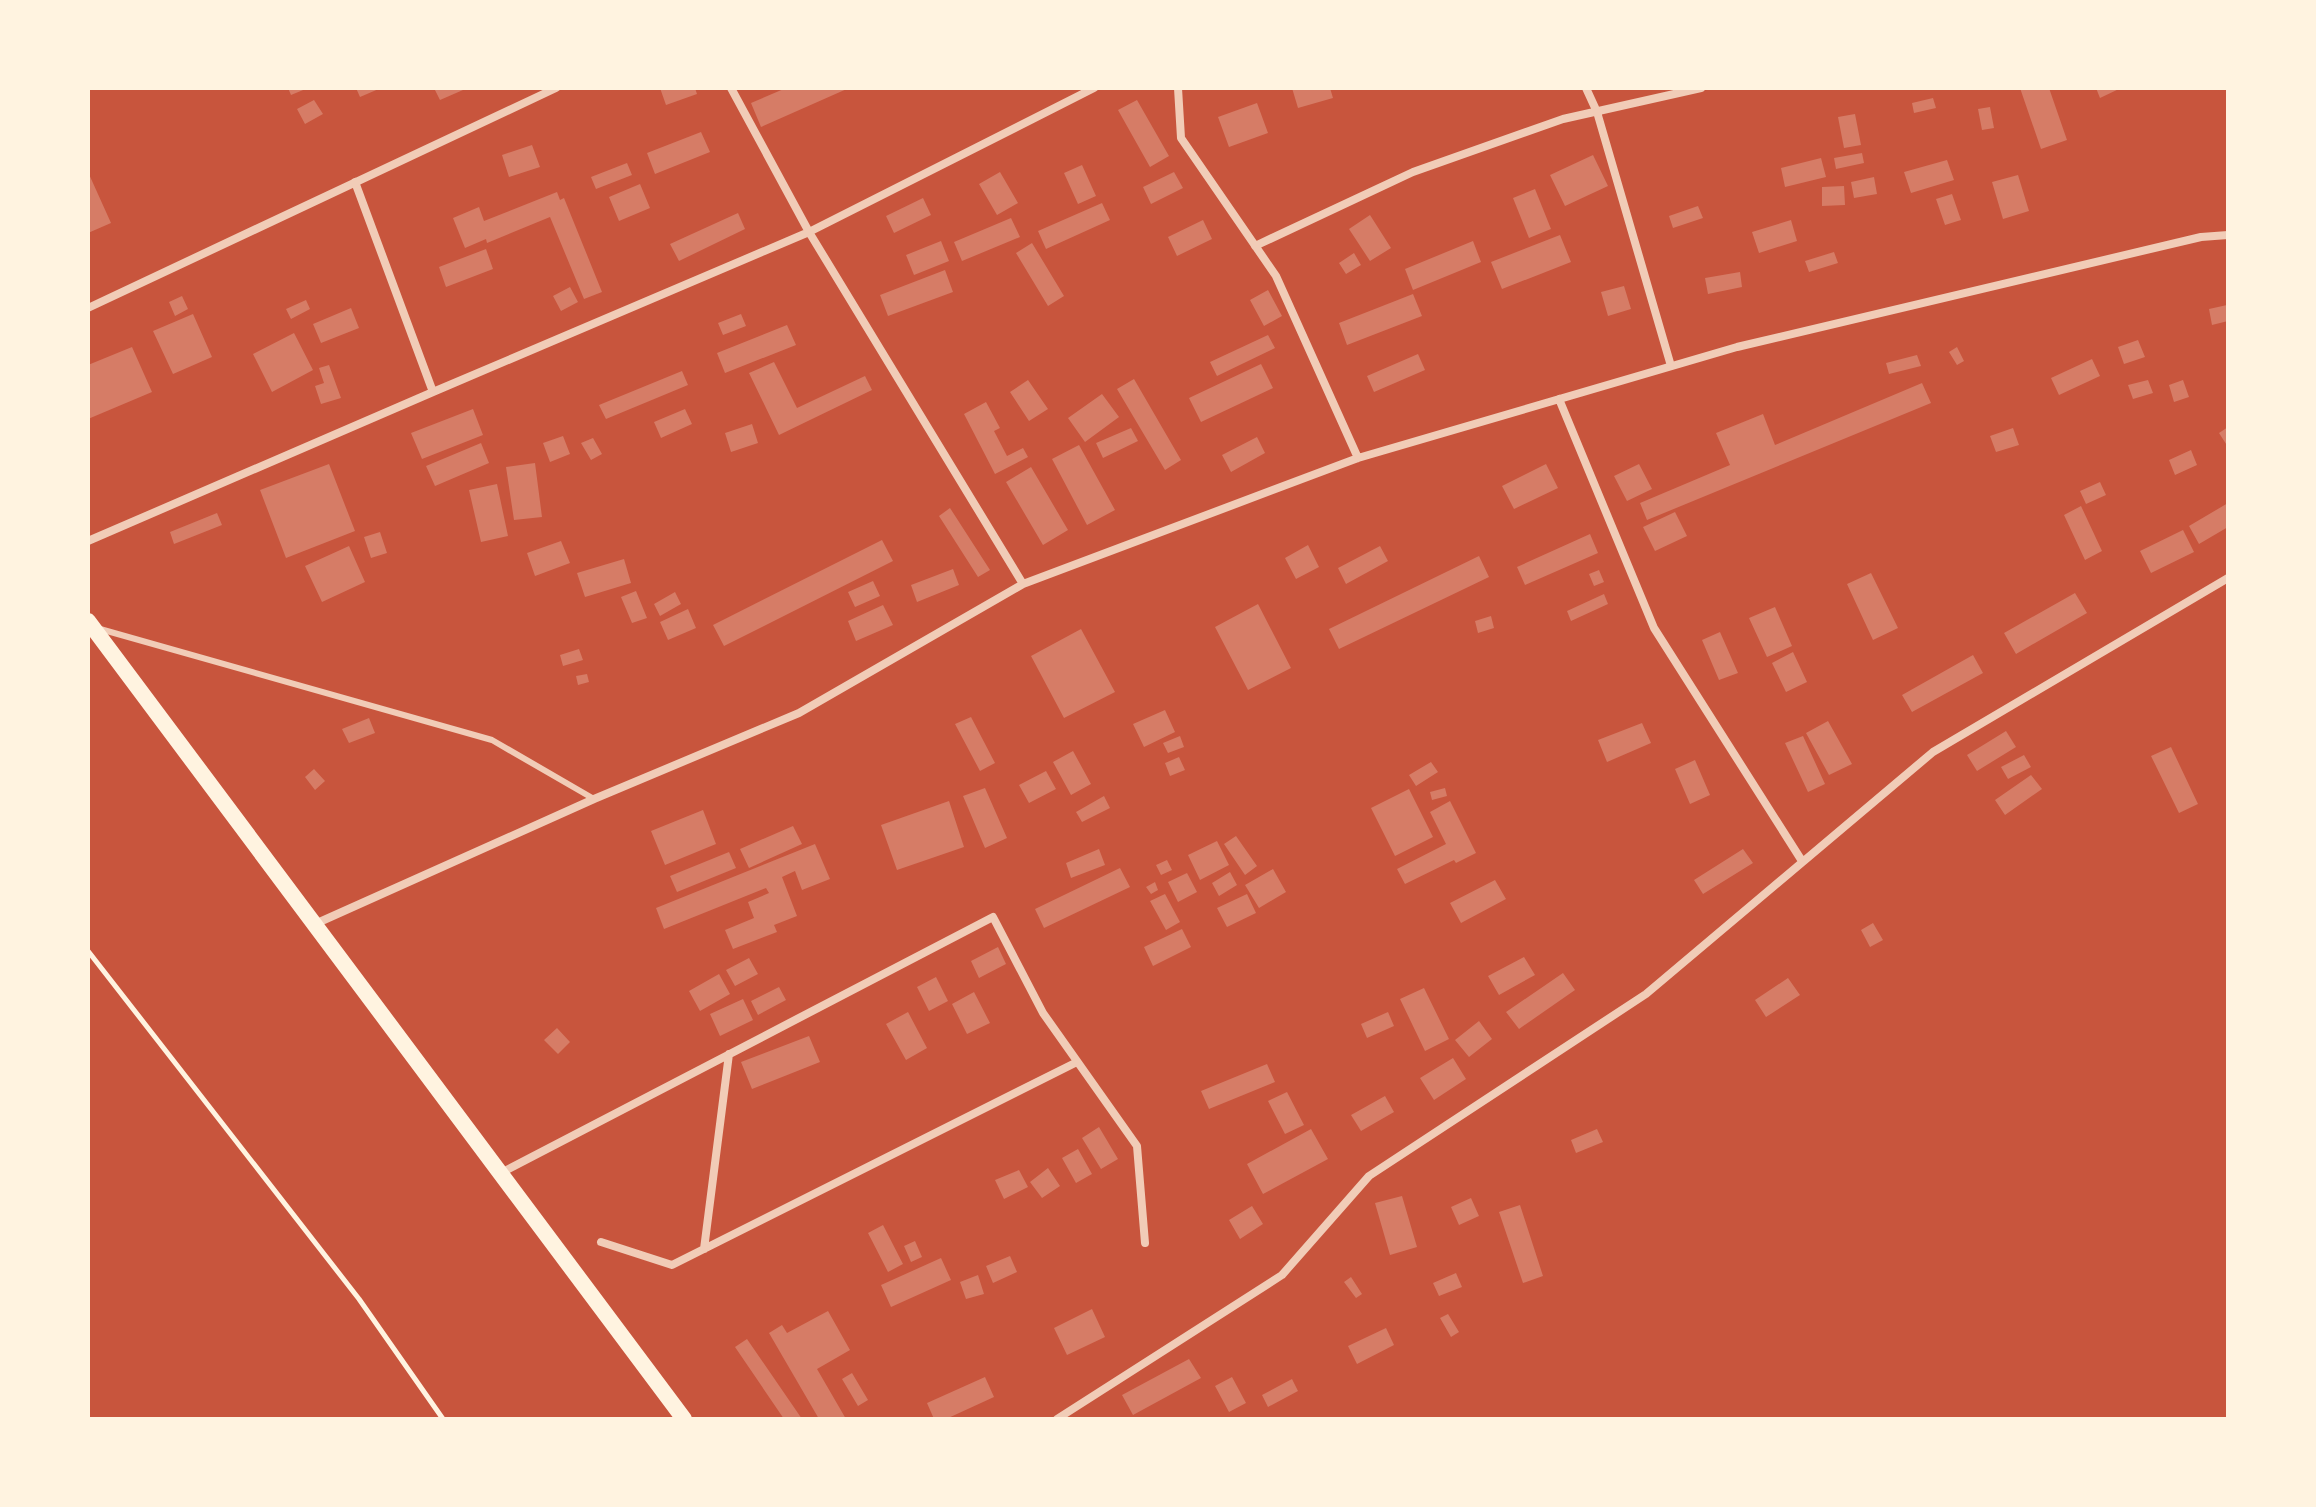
<svg xmlns="http://www.w3.org/2000/svg" width="2316" height="1507" font-family="Georgia,serif">
	<style>
		.building { fill: #d67c66 }
		.lines { fill: none; stroke-linecap: round; stroke-linejoin: round }
		.path { stroke: #fff3e0; stroke-width: 5 }
		.service { stroke: #f1ccb7; stroke-width: 6 }
		.minor { stroke: #f1ccb7; stroke-width: 8 }
		.secondary { stroke: #fff3e0; stroke-width: 16 }
	</style>
	<rect width="100%" height="100%" fill="#c8553d"/>
	<path class="building" d="M288,88H308L291,95Z
		M356,88H381L360,97Z
		M434,88H462L463,90L440,100Z
		M660,88H695L697,94L666,105Z
		M786,88H849L761,127L751,103Z
		M1292,88H1330L1333,98L1298,108Z
		M2020,88H2049L2067,140L2041,149Z
		M2096,88H2121L2100,98Z
		M1933,98L1936,108L1914,113L1912,103Z
		M314,100L323,114L305,124L297,109Z
		M1137,100L1169,156L1150,167L1118,110Z
		M1257,103L1268,133L1229,147L1218,117Z
		M1990,107L1994,128L1982,130L1978,109Z
		M1855,114L1861,145L1844,148L1838,117Z
		M701,132L710,152L655,174L647,153Z
		M532,145L540,167L509,177L502,155Z
		M1862,153L1864,163L1836,169L1834,158Z
		M1593,155L1608,186L1565,206L1550,175Z
		M1821,158L1826,177L1785,187L1781,168Z
		M1947,160L1954,180L1911,193L1904,172Z
		M627,163L632,175L596,189L591,177Z
		M1082,165L1096,196L1078,204L1064,173Z
		M88,172L111,223L88,233Z
		M1000,172L1018,203L997,215L979,184Z
		M1174,172L1183,188L1151,204L1143,187Z
		M2018,175L2029,211L2003,219L1992,182Z
		M1874,177L1877,194L1854,198L1851,182Z
		M640,184L650,208L619,221L609,197Z
		M1844,186L1845,205L1822,206V187Z
		M1535,189L1551,229L1529,238L1513,198Z
		M557,192L560,200L564,198L602,292L584,299L550,217L487,243L486,239L465,248L453,218L479,207L484,221Z
		M1952,194L1961,220L1945,225L1936,199Z
		M923,198L931,215L894,233L886,216Z
		M1102,203L1110,220L1046,249L1038,231Z
		M1698,206L1703,218L1673,228L1669,216Z
		M738,213L745,229L679,261L670,244Z
		M1370,215L1391,248L1370,261L1349,229Z
		M1011,218L1020,237L962,261L954,242Z
		M1203,220L1212,239L1177,256L1168,237Z
		M1791,220L1797,241L1759,253L1752,232Z
		M1560,235L1571,262L1502,289L1491,262Z
		M941,241L949,261L914,275L906,255Z
		M1473,241L1481,262L1413,290L1405,269Z
		M1032,243L1064,296L1048,306L1016,253Z
		M486,249L493,269L446,287L439,267Z
		M1834,252L1838,263L1809,272L1805,261Z
		M1354,253L1361,265L1346,274L1339,263Z
		M945,270L953,292L888,316L880,295Z
		M1740,272L1742,287L1708,294L1705,278Z
		M1624,286L1631,309L1608,316L1601,292Z
		M570,287L578,302L561,311L553,296Z
		M1268,290L1282,316L1264,326L1250,300Z
		M1413,294L1422,316L1347,345L1339,323Z
		M182,296L188,309L175,316L169,302Z
		M306,300L310,309L291,319L286,309Z
		M2227,305L2228,321L2212,325L2209,309Z
		M351,308L359,328L321,343L313,324Z
		M193,314L212,357L173,374L153,331Z
		M741,314L746,326L723,335L718,323Z
		M787,325L796,345L725,373L717,353Z
		M294,333L313,370L272,392L253,354Z
		M1268,335L1275,348L1217,376L1210,362Z
		M2138,340L2145,357L2124,364L2118,347Z
		M132,347L152,392L88,419V365Z
		M1957,347L1964,361L1957,365L1949,352Z
		M1418,354L1425,370L1374,392L1367,376Z
		M1917,355L1921,366L1889,374L1886,363Z
		M2092,359L2100,376L2059,395L2051,378Z
		M774,362L797,408L865,376L872,390L779,435L749,373Z
		M1261,364L1273,388L1201,422L1189,398Z
		M329,365L341,398L321,404L315,386L324,383L319,368Z
		M682,371L688,385L606,419L599,405Z
		M1134,379L1181,460L1165,470L1117,389Z
		M1028,380L1048,409L1029,421L1010,392Z
		M2148,380L2153,393L2133,399L2128,385Z
		M2183,380L2189,397L2174,402L2169,385Z
		M1922,383L1931,403L1647,520L1640,503L1730,465L1716,433L1763,414L1775,445Z
		M1102,394L1119,417L1085,442L1068,418Z
		M986,402L1000,428L994,431L1007,456L1023,448L1028,457L995,474L964,414Z
		M473,409L483,435L422,459L411,433Z
		M685,409L692,424L661,438L654,422Z
		M752,424L758,443L731,452L725,433Z
		M2228,427V447L2219,433Z
		M1131,428L1138,441L1103,458L1096,443Z
		M2013,428L2019,445L1996,452L1990,436Z
		M563,436L570,454L550,462L543,443Z
		M1257,437L1265,453L1231,472L1222,455Z
		M593,438L602,454L591,460L581,443Z
		M481,443L489,463L435,486L426,466Z
		M1079,445L1115,510L1087,525L1052,459Z
		M2191,450L2197,465L2175,475L2169,460Z
		M535,463L542,517L514,520L506,467Z
		M329,464L355,531L286,558L260,490Z
		M1546,464L1558,488L1514,509L1502,486Z
		M1639,464L1652,489L1627,501L1614,476Z
		M1031,467L1068,530L1043,545L1006,482Z
		M2100,482L2106,495L2086,504L2080,491Z
		M497,484L508,536L481,542L469,490Z
		M2228,503V527L2199,544L2189,526Z
		M2081,506L2102,551L2085,560L2064,515Z
		M950,508L990,570L978,577L939,516Z
		M1675,512L1687,536L1655,551L1643,527Z
		M217,513L222,525L174,544L170,532Z
		M2183,530L2194,552L2151,573L2140,551Z
		M380,532L387,553L371,558L364,537Z
		M1590,534L1598,553L1525,585L1517,567Z
		M882,540L893,561L724,646L713,625Z
		M561,541L570,563L535,576L527,553Z
		M1308,545L1319,567L1296,579L1285,558Z
		M349,546L365,582L322,602L305,566Z
		M1380,546L1388,561L1346,584L1338,568Z
		M1479,556L1489,577L1339,649L1329,629Z
		M624,559L631,583L585,597L577,573Z
		M953,569L959,585L917,602L911,585Z
		M1599,570L1604,582L1594,586L1589,574Z
		M1871,573L1898,628L1873,640L1847,584Z
		M873,581L880,596L855,607L848,592Z
		M636,591L647,618L632,623L621,597Z
		M675,592L681,604L660,616L654,604Z
		M2075,593L2087,613L2016,654L2004,633Z
		M1604,594L1608,604L1571,621L1567,611Z
		M1258,604L1291,668L1248,690L1215,627Z
		M883,605L893,625L856,641L848,621Z
		M1775,607L1792,646L1767,657L1749,618Z
		M688,609L696,628L668,640L660,622Z
		M1491,616L1494,628L1478,633L1475,621Z
		M1081,629L1115,692L1064,718L1031,656Z
		M1720,632L1738,673L1719,680L1702,640Z
		M579,649L583,660L563,666L560,655Z
		M1793,652L1807,682L1786,692L1772,663Z
		M1973,655L1983,673L1912,712L1902,695Z
		M587,674L589,682L578,685L576,676Z
		M1165,710L1175,732L1144,747L1133,724Z
		M971,717L995,763L980,771L955,724Z
		M369,718L375,733L349,743L342,729Z
		M1828,721L1852,764L1829,775L1806,733Z
		M1642,723L1651,743L1607,762L1598,740Z
		M2006,731L2016,747L1977,771L1967,755Z
		M1180,736L1184,747L1168,753L1163,743Z
		M1803,736L1825,784L1808,792L1785,743Z
		M2171,747L2198,804L2179,813L2151,756Z
		M1073,751L1091,784L1071,795L1053,762Z
		M2024,755L2031,767L2008,779L2001,767Z
		M1179,757L1185,770L1170,776L1165,763Z
		M1695,760L1710,795L1690,804L1675,769Z
		M1431,762L1438,772L1416,786L1409,775Z
		M314,769L325,781L315,790L305,777Z
		M1046,771L1056,789L1029,803L1019,785Z
		M2031,775L2042,789L2005,815L1995,800Z
		M985,788L1007,838L985,848L963,796Z
		M1445,788L1447,796L1432,800L1430,792Z
		M1409,789L1433,837L1395,856L1371,808Z
		M1104,796L1110,808L1082,822L1076,812Z
		M949,801L964,847L897,870L881,825Z
		M1450,801L1476,853L1456,863L1454,860L1405,884L1397,869L1446,844L1430,812Z
		M703,810L716,844L665,865L651,831Z
		M793,826L802,844L749,868L740,849Z
		M1236,836L1257,866L1245,875L1224,844Z
		M1217,841L1229,865L1200,880L1188,855Z
		M815,844L830,879L802,890L795,871L782,877L797,916L774,925L777,932L733,949L725,930L754,918L748,902L769,893L766,888L664,929L656,908Z
		M1099,849L1105,865L1071,878L1066,863Z
		M1743,849L1753,863L1703,894L1694,880Z
		M729,852L736,868L677,892L670,876Z
		M1167,860L1172,870L1161,875L1156,865Z
		M1120,868L1130,887L1044,928L1035,909Z
		M1273,869L1286,892L1259,908L1245,885Z
		M1230,872L1237,885L1219,896L1212,883Z
		M1187,873L1197,892L1178,902L1168,882Z
		M1495,880L1506,899L1461,923L1450,903Z
		M1155,882L1158,890L1151,894L1146,887Z
		M1165,894L1180,922L1166,930L1150,901Z
		M1247,894L1256,913L1227,927L1217,908Z
		M1873,923L1883,940L1870,947L1861,930Z
		M1182,929L1191,947L1153,966L1144,947Z
		M998,947L1006,964L979,978L971,961Z
		M1524,957L1535,975L1499,995L1488,976Z
		M749,958L758,974L735,986L726,970Z
		M1563,973L1575,990L1519,1029L1506,1012Z
		M719,974L730,994L700,1011L689,991Z
		M936,977L948,1001L929,1011L917,987Z
		M1788,978L1800,995L1766,1017L1755,1000Z
		M779,987L786,1000L758,1015L751,1001Z
		M1424,988L1449,1039L1425,1051L1400,999Z
		M974,992L990,1023L967,1034L952,1004Z
		M743,999L753,1020L720,1036L710,1014Z
		M908,1012L927,1048L906,1060L886,1024Z
		M1388,1012L1394,1026L1367,1038L1361,1024Z
		M1479,1021L1492,1039L1469,1057L1455,1040Z
		M557,1028L570,1042L558,1054L544,1040Z
		M809,1036L820,1062L752,1089L741,1062Z
		M1453,1058L1466,1079L1434,1100L1420,1078Z
		M1267,1064L1275,1082L1209,1109L1201,1091Z
		M1287,1092L1304,1125L1285,1134L1268,1101Z
		M1385,1096L1394,1112L1361,1131L1351,1115Z
		M1099,1127L1118,1159L1101,1169L1082,1138Z
		M1311,1129L1328,1159L1263,1194L1247,1164Z
		M1597,1129L1603,1142L1576,1153L1571,1140Z
		M1078,1149L1092,1174L1076,1183L1062,1158Z
		M1048,1168L1060,1186L1042,1198L1030,1182Z
		M1019,1170L1028,1187L1004,1199L995,1180Z
		M1402,1196L1417,1247L1390,1255L1375,1203Z
		M1471,1198L1479,1216L1459,1225L1451,1207Z
		M1520,1205L1543,1276L1523,1283L1499,1212Z
		M1252,1206L1263,1224L1240,1239L1229,1220Z
		M883,1225L903,1264L888,1272L868,1233Z
		M915,1241L922,1257L911,1262L904,1246Z
		M1010,1256L1017,1272L993,1283L986,1266Z
		M941,1258L951,1280L891,1307L881,1285Z
		M1456,1273L1462,1287L1439,1296L1433,1283Z
		M978,1275L984,1294L966,1299L960,1282Z
		M1351,1277L1362,1294L1356,1298L1344,1282Z
		M1092,1309L1105,1337L1067,1355L1054,1328Z
		M828,1311L850,1350L817,1369L846,1419H819L769,1333L782,1325L787,1333Z
		M1448,1314L1459,1332L1451,1337L1440,1318Z
		M1386,1328L1394,1345L1357,1364L1348,1346Z
		M747,1339L802,1419H784L735,1347Z
		M1189,1359L1201,1378L1133,1415L1122,1395Z
		M852,1373L868,1400L858,1406L842,1379Z
		M985,1377L994,1397L946,1419H934L927,1403Z
		M1232,1377L1246,1403L1229,1412L1215,1386Z
		M1292,1379L1298,1391L1268,1407L1262,1395Z"/>
	<g class="lines">
		<path class="path" d="M88,951L359,1299L443,1419"/>
		<path class="service" d="M100,629L492,740L594,799"/>
		<path class="minor" d="M731,88L809,232L1023,584
			M1178,88L1181,138L1276,276L1358,458
			M1586,88L1597,112L1671,366
			M1255,246L1413,172L1563,119L1701,88
			M88,308L556,88
			M433,392L809,232L1094,88
			M1559,399L1654,628L1802,861
			M88,541L433,392L355,182
			M315,924L594,799L799,713L1023,584L1358,458L1737,347L2201,237L2228,235
			M501,1173L993,917L1043,1013L1137,1146L1145,1243
			M601,1242L672,1265L1077,1062
			M704,1249L729,1054
			M1057,1419L1282,1275L1369,1176L1646,994L1933,752L2228,578"/>
		<path class="secondary" d="M88,621L684,1419"/>
	</g>
	<rect width="2316" height="1507" fill="none" stroke="#fff3e0" stroke-width="180"/>
</svg>
